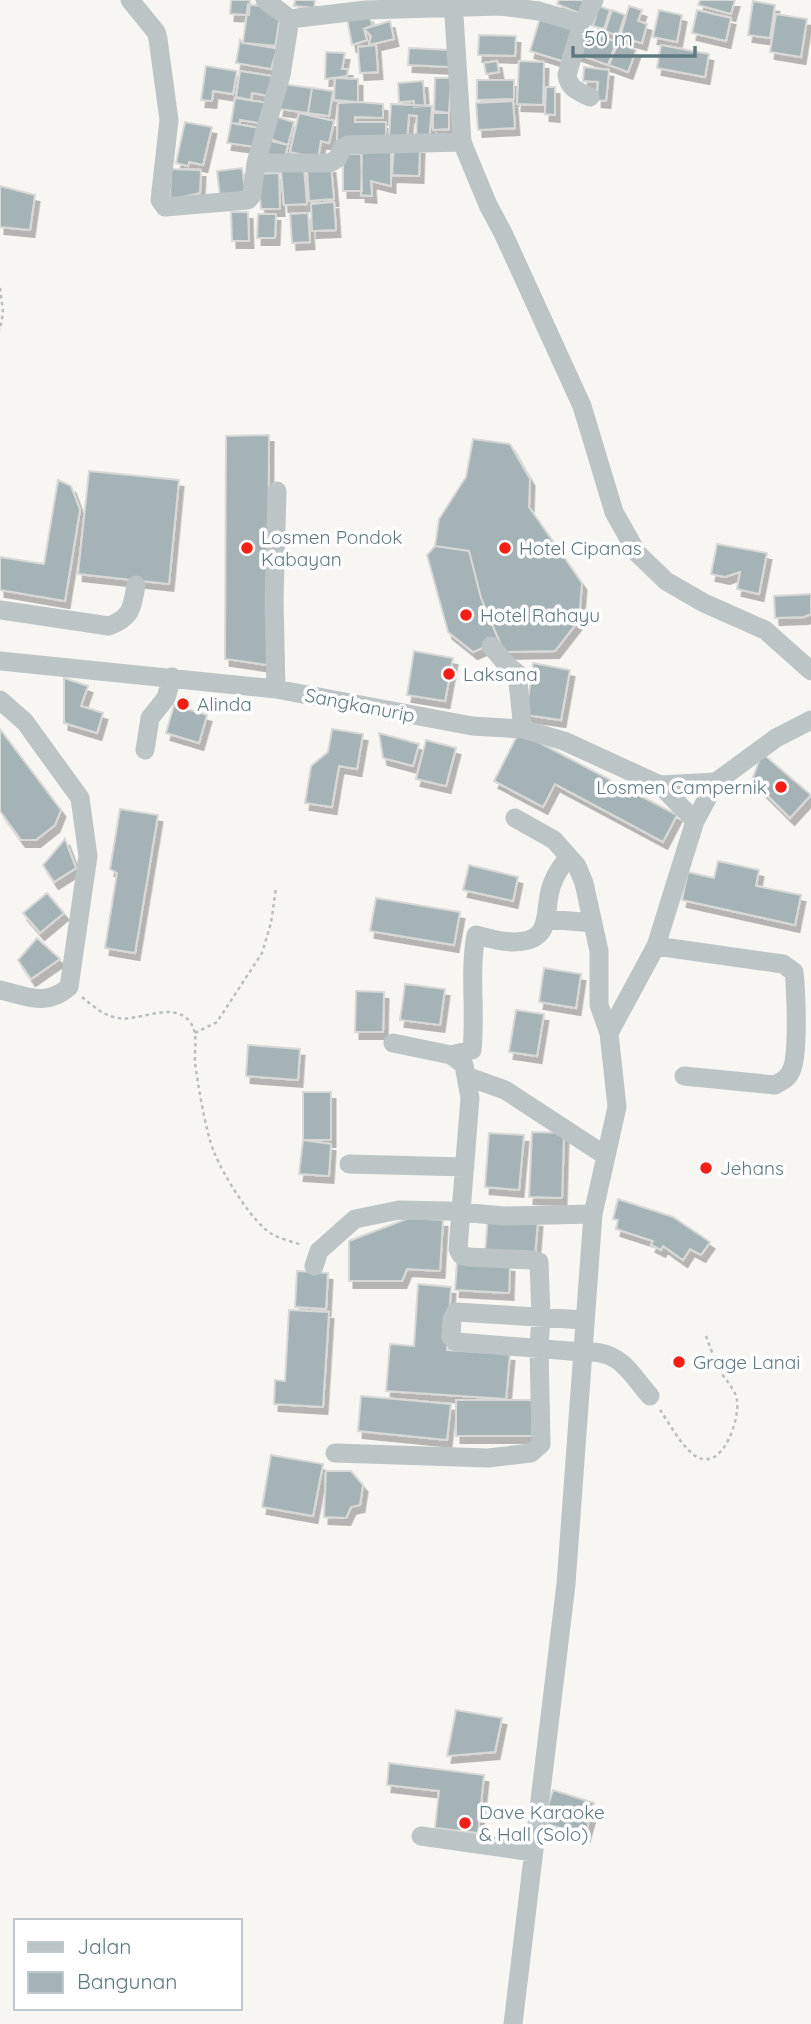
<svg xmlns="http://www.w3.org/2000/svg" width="811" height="2024" font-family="Quicksand,sans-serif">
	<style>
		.building { fill: #a5b3b6; stroke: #d8d8d6; stroke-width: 2; filter: url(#shadow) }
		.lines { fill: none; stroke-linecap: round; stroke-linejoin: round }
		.path { stroke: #b9bec0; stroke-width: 2.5; stroke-dasharray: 3.5 3.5; stroke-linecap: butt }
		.minor { stroke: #bcc4c6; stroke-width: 19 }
		.poi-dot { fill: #f51f15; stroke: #fff; stroke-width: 2.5 }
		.labels { text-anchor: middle; stroke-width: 7; stroke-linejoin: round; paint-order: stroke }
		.poi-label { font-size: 19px; fill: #5f7981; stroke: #fff; text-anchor: start }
		.street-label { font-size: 19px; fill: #5f7981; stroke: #fff }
	</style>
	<defs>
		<filter id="shadow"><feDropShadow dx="4.5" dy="7" stdDeviation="0" flood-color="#0004"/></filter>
	</defs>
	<rect width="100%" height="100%" fill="#f7f6f3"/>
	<path class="building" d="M231,0H250L249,15L230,14Z
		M295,0H315L314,8L294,6Z
		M559,0H584L579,13L557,4Z
		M700,0H735L731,14L698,5Z
		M753,1L775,5L770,38L748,35Z
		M248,4L271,8L280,16L275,48L243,43Z
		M599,6L610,10L604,29L593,26Z
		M629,6L642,10L638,21L647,24L642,43L620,37Z
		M612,10L625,15L618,36L605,31Z
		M659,10L682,15L677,42L653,37Z
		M697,10L731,18L726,41L692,33Z
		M776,14L807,19L801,57L770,52Z
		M368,15L373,25L364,29L367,40L352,45L347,18Z
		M541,15L573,25L562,61L530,51Z
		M390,21L394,39L369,45L371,36L364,29Z
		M586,30L616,42L608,65L577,54Z
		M479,35L516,36L515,56L478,55Z
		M240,40L243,43L278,46L271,69L236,63Z
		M618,43L636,50L628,72L609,65Z
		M376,45L378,72L360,73L358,47Z
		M661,45L709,54L705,77L657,68Z
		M409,48L450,50V67L408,65Z
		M326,52L345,53L342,69H348L347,76L325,79Z
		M497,61L499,72L486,74L484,63Z
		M519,61L544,62L543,105L517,104Z
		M206,66L237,71L233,94L213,91L212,101L201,100Z
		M584,67L609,70L606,101L597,100L598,82L583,81Z
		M240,71L272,76L269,96L252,93L251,100L236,97Z
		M335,78L358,79V102L334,100Z
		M435,78H451L449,113L434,111Z
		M477,80H514V99L477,100Z
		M423,81L425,106L414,107V101L399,102L398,83Z
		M282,84L312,88L308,113L279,109Z
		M546,87H555V115L545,114Z
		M312,88L333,91L329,116L308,113Z
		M235,98L268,103L265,124L240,120V124L231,123Z
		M513,101L515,128L478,130L476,103Z
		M358,102L383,104V118L355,117V122H386V142L337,141L338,103Z
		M391,104L432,106L429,142L416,141L417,116L409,115L407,141L389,140Z
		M299,113L334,121L329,143L321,141L318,158L290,152Z
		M433,113H449V129L433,130Z
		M274,116L294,122L288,145L267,138Z
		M185,122L212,127L203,165L189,162L188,166L176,163Z
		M231,123L259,128L256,147L227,143Z
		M266,140L288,145L285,157H262Z
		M394,146L420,147L419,176L392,175Z
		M362,149H391V186L371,181L372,196L361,195Z
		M343,154H361L362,191H343Z
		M331,166L334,199L309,201L307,167Z
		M242,168L246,194L220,197L217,171Z
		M304,168L307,204L284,205L281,170Z
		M171,169L201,170L200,193L170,200Z
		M279,173L280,209H261L258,174Z
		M0,186L35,195L30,230L0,227Z
		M334,202L336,230L312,231L311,204Z
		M231,212H248L249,241H232Z
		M308,213L310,242L292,243L290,214Z
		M258,214H276L275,238H257Z
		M269,435L268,665L225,659L226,436Z
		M473,439L510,444L530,479L529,507L582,583L579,620L555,651L504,652L481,598L469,551L435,546L439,519L466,477Z
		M89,471L179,480L169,584L78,574Z
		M58,480L71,486L80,510L65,601L0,590V557L44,564Z
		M717,544L767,553L759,594L737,589L740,572L725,577L711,574Z
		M435,546L469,551L481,598L499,641L473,652L448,632L427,555Z
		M811,594V614L804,617L775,618L774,596Z
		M414,651L453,658L445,701L407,695Z
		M533,663L570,670L561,720L526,715Z
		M64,678L88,686L81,706L103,713L97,733L64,723Z
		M174,705L207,715L199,743L166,733Z
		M0,729L61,810L55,825L36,840H21L0,811Z
		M332,729L363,734L357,769L339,766L332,807L305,803L311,766L328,752Z
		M519,732L677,815L663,842L555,784L543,807L494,781Z
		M379,733L419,744L413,766L383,758Z
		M426,740L456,748L446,786L416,779Z
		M762,753L811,795L790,818L752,780Z
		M120,809L158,815L135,953L105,948L117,873L110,869Z
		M65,839L76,868L54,882L43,865Z
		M718,861L759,870L756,886L801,895L795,925L682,900L688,872L714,878Z
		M469,865L518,877L513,901L463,890Z
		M47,893L64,913L40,933L23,913Z
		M376,898L460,912L454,945L370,931Z
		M37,938L60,959L31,979L18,960Z
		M544,968L581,974L576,1008L539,1002Z
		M405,984L445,989L440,1025L400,1020Z
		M356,991L384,992L383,1032H355Z
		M516,1010L544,1014L537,1056L509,1052Z
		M248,1045L300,1049L298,1080L246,1076Z
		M303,1092H331V1140H303Z
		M532,1132L564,1133L562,1198L529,1197Z
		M489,1133L524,1135L519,1190L485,1187Z
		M303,1140L331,1144L329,1176L299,1174Z
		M618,1199L673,1217L710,1242L701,1255L690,1249L683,1260L663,1246L661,1250L651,1245L653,1241L616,1229L618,1220L613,1219Z
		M488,1216L538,1220L535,1257L485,1253Z
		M409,1218L443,1220L440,1271L407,1269L402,1281H349V1241Z
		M457,1262L510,1265L509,1293L455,1290Z
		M297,1271L328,1273L326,1309L295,1307Z
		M418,1284L451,1287L447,1350L510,1354L506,1399L386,1391L390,1344L414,1346Z
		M289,1310L329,1312L323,1407L274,1404L275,1380L285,1381Z
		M361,1396L451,1404L447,1440L358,1431Z
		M456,1400H532V1436H456Z
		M271,1455L323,1464L313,1516L262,1507Z
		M326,1471H351L363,1485L360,1505L351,1507L346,1518L324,1517Z
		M456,1710L502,1718L495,1752L447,1756Z
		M389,1763L484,1775L478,1833L435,1828L439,1791L387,1785Z
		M553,1790L594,1803L585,1835L543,1823Z"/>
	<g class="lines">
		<path class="path" d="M0,288L3,312L0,330
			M82,997C93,1006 104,1016 118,1018C139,1022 174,1000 190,1022C199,1034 194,1049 195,1063C198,1085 206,1133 214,1152C222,1173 253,1224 272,1234C281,1239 293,1242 302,1245
			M195,1033L217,1022L262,953L271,923L276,888
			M660,1410C670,1424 682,1448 697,1457C723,1471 740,1419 737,1400C735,1388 723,1378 718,1367C713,1357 710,1346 706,1336"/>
		<path class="minor" d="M130,0L156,32L158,39L169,120L160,200L165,207L248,200L252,195L256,163H330L338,158L342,148L348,145L462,142
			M265,0L290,19
			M453,0L462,142L488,205L503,233L582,406L614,512L637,553L666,581L704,603L765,630L811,671
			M582,24L567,75C569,89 578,91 590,97
			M256,163L281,75L290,19L366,10L500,6L539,11L582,24L594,0
			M0,610L109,626C132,617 132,608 136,585
			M491,646L509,667L517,673L523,729
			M0,661L276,689L472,726L523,729L564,741L660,785L695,821
			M276,689L274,600L277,491
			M0,700L25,722L80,798L88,856L69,987C46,1007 27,996 0,990
			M145,750L150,718L166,698L172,677
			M660,785L716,782
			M515,818L554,840L577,866L584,883L599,951V1005L609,1033
			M547,919L593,923
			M656,946L783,964L794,972C796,990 799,1057 791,1071C788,1079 782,1081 775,1085L684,1076
			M393,1043L451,1055L472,1050C476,1012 469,973 476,935C488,938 501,942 514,942C554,941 543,914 551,887C555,875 560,867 568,858
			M466,1076L505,1090L606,1156
			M349,1164L465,1167
			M314,1266L319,1251L355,1219L399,1210L448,1211L504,1216L593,1214
			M585,1320L456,1312L452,1319L451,1337L457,1342L582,1352C620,1350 627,1369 650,1396
			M335,1453L488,1458L531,1453L541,1444L539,1347L541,1317L539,1262L532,1260L468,1257L461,1255L458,1249L470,1098L464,1065L451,1055
			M421,1836L533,1852
			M513,2024L566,1584L593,1214L617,1107L609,1033L656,946L695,821L716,782L776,738L811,720"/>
	</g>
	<g class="poi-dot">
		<circle cx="247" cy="548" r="7"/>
		<circle cx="505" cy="548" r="7"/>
		<circle cx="466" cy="615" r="7"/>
		<circle cx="449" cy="674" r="7"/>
		<circle cx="183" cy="704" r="7"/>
		<circle cx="781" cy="787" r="7"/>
		<circle cx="706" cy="1168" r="7"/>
		<circle cx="679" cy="1362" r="7"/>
		<circle cx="465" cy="1823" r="7"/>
	</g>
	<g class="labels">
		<g class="poi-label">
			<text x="261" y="544">Losmen Pondok<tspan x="261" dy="22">Kabayan</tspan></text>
			<text x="519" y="555">Hotel Cipanas</text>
			<text x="480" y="622">Hotel Rahayu</text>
			<text x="463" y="681">Laksana</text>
			<text x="197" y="711">Alinda</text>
			<text x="767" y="794" text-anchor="end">Losmen Campernik</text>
			<text x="720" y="1175">Jehans</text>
			<text x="693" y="1369">Grage Lanai</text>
			<text x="479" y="1819">Dave Karaoke<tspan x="479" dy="22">&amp; Hall (Solo)</tspan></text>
		</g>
		<g class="street-label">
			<text transform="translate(360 705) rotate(11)" y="7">Sangkanurip</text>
		</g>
	</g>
	<rect x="14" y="1919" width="228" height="91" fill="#ffffff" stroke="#bfc9cd" stroke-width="2"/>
	<rect x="28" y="1942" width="35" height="10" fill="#bcc4c6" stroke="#bfc9cd" stroke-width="2"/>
	<text x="77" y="1954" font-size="21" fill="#5f7981">Jalan</text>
	<rect x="28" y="1972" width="35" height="21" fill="#a5b3b6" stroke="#bfc9cd" stroke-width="2"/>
	<text x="77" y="1989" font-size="21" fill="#5f7981">Bangunan</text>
	<path d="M573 46v10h122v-10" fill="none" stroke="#5f7981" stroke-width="3.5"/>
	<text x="584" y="46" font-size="21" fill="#5f7981" stroke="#ffffff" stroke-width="5" paint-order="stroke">50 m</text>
</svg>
